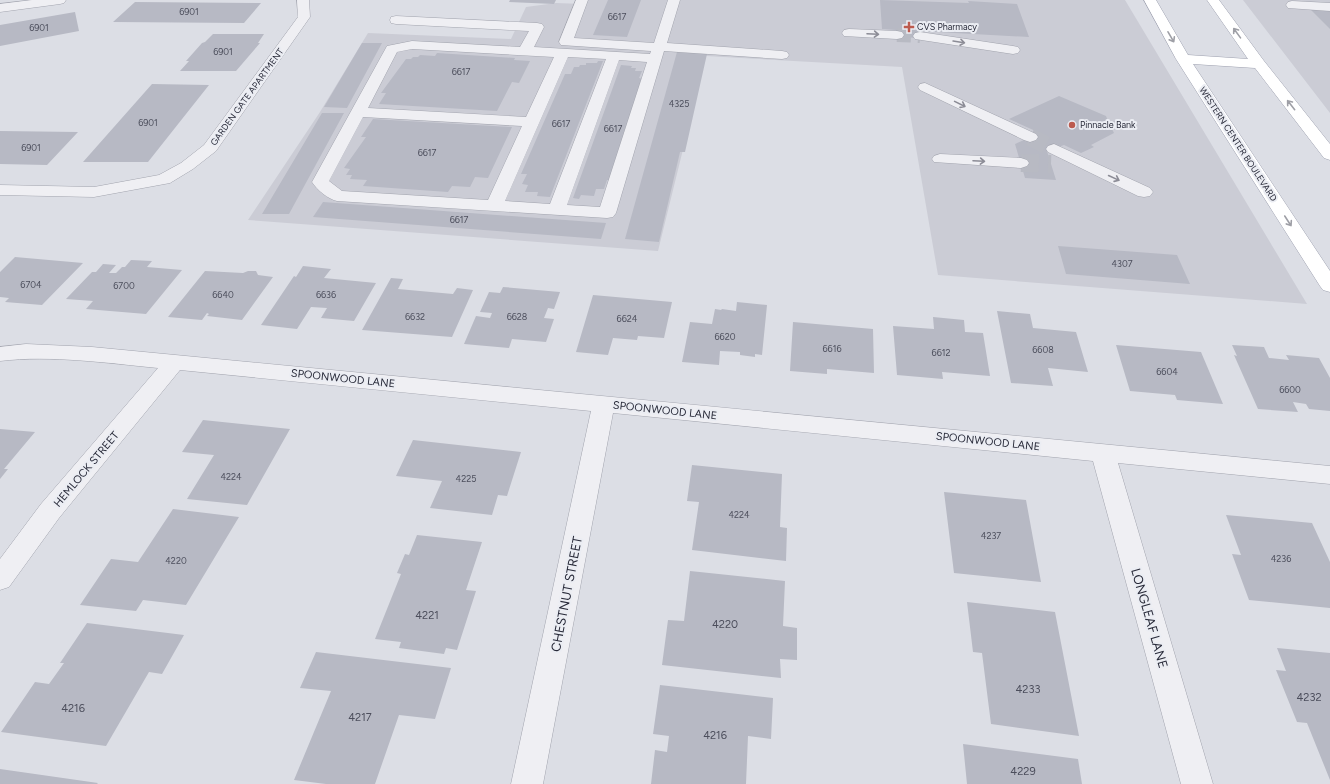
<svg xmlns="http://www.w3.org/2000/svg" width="1330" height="784" font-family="Figtree,sans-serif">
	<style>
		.built { fill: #cbccd5 }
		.building { fill: #b7b9c4 }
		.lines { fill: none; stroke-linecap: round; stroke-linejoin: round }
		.minor-tunnel-far1 { stroke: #b8bac3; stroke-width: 14; stroke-dasharray: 14 7; stroke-linecap: butt }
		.minor-tunnel { stroke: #b8bac3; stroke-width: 18; stroke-dasharray: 18 9; stroke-linecap: butt }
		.minor-casing { stroke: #a2a4ae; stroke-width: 1 }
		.major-casing { stroke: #9da0af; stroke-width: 1 }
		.minor { fill: #efeff3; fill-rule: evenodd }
		.major { fill: #fff; fill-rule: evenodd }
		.oneway { stroke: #9e9fa6 }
		.oneway2 { stroke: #8c8c96 }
		.poi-dot { fill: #bc5b4f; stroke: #ebedf3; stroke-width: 1.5 }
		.labels { text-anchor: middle; stroke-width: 4; stroke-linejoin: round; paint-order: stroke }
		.number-label { font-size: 9px; fill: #4c4e5c }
		.far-poi-label { font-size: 9px; fill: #282a39; stroke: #ebedf3; text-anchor: start }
		.far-street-label { font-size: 9px; fill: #282a39; stroke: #ebedf3 }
		.street-label { font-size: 11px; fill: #282a39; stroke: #ebedf3 }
		.near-number-label { font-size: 11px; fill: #4c4e5c }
		.near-street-label { font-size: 13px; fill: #282a39; stroke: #ebedf3 }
	</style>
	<rect width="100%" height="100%" fill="#dcdee5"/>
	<path class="built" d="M584,0H1125L1307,304L938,275L902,67L706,56L658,251L248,220L320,112L368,33L511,39L526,7L556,3L582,4Z
		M1243,0H1330V113Z"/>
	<path class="building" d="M510,0H556L554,4L509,2Z
		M608,0H641L627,37L593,35Z
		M880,0L969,3L968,1L1017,4L1029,37L919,31L921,38L897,37L896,30L882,29Z
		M135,2L261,3L244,23L113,22Z
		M1308,7L1330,8V29Z
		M75,12L79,31L0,46V25Z
		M213,34H264L258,43H260L236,71H180L189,61H186L202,43L205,42Z
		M362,43H382L347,108L324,107Z
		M677,52L707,54L685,152H680L659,242L625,239Z
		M437,53L515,58L514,60L530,61L519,83L512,82L497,111L379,104L386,93H381L406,59H411L413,57H418L420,55L435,56Z
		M598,61H603L550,197L537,196L538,192H525L528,185L522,184L527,174H521L565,74H571L574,67H579L580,65H586V63H597Z
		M621,65L632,66L631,68H636L635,71H642L639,78L644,79L612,181L607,180L604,189H596L594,196L581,195L579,199L573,198Z
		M152,84L209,85L148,162H83Z
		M1059,96L1106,116L1108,121H1119L1123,130L1112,129L1114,133L1091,145L1094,147L1081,153L1064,145L1047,151L1056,180L1025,178L1015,144L1040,133L1009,119Z
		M322,113H344L289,214H262Z
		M373,119L512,127L488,178L475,177L470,187L452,186L448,192L363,186L367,180L350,179L352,175H346L350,169L344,168L366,137H361Z
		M0,131L78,132L47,165L0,164Z
		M323,202L606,223L601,239L313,217Z
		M1058,246L1177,255L1190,284L1066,274Z
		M15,257L83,263L42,305L5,302L9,298L0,297V272Z
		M131,260L152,261L147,267L182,270L146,314L86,309L93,301L66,299L92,272H96L103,264L116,265L109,273H116L122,267H125Z
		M303,266L331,269L324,278L376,283L354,321L321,318L327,308L311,307L297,329L261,325L294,276L296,277Z
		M205,271L243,273L248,271H256L258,275L273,277L242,320L207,316L209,314L207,313L202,320L168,317Z
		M391,278L403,279L398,289L453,294L457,288L473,290L452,337L362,330Z
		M503,287L560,292L554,309L548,308L544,318L554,319L546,342L512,339L509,348L464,344L476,316L490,318L492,313L480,312L489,292L500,293Z
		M593,295L672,302L664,338L638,336L637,340L613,338L608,355L576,352Z
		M737,302L767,305L762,355L755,354V357L740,355V352L720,351L719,365L682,362L690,322L712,324L715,309L721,310L722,309L736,311Z
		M997,311L1030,314L1033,328L1076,332L1088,372L1048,368L1053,386L1011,383Z
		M933,317L964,320L965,332L983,333L990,376L942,372L943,379L897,375L893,326L934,329Z
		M793,322L873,329L874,373L827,369V374L790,371Z
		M1116,345L1201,352L1223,404L1177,400L1175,395L1130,391Z
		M1232,345L1264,347L1269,358L1289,360L1286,355L1319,358L1330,378V411L1309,409L1306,404L1293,402L1298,412L1258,409L1234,355L1237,356Z
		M203,420L290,429L247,505L187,499L214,455L182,452Z
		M0,429L35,432L4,469H8L0,479Z
		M413,440L521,452L507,496L498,495L492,515L430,508L442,481L396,476Z
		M692,465L782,474L780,527L787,528L786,561L692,550L699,502L687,501Z
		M944,492L1026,500L1041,582L954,573Z
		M173,509L239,517L186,605L143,600L136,611L80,605L111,559L138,562Z
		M1226,515L1312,523L1330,562V608L1249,600L1232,554L1241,555Z
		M417,535L482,542L466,590L476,591L457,650L446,648L444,654L399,648L401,642L375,639L401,574L397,573L405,554L409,555Z
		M690,571L785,581L783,626L797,628V660L780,659L781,678L662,665L668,620L684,621Z
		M967,602L1055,612L1079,736L991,724L982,653L973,652Z
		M87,623L184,635L162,674L149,672L106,746L1,732L35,682L49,684L64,663H60Z
		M1277,648L1330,653V780L1307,723L1297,722L1276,670L1286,671Z
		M316,652L451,668L435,719L399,715L375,784H326L294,780L331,691L300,688Z
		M660,685L773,698L771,739L748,736L746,784H651L655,750L667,752L669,736L653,734Z
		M963,744L1078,759L1082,784H967Z
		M0,769L98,783L97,784H0Z"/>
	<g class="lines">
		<path class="minor-tunnel-far1" d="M897,35L920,36"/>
		<path class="minor-tunnel" d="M1030,137L1054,149
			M1021,163L1051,164"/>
		<defs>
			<path id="minor" d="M32,0H66L64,3L60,4L0,12V4Z
				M297,0H309L310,17L216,151L193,169L170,183L94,197L0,195V185L94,187L159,175L181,163L204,145L298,17Z
				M576,0H588L574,38L654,43L668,0H680L667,43L782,51L787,52L789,55L787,58L782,59L664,51L616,213L613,217L607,218L337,201C328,199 317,190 312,182L387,46L412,41L520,47L529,31L396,24L391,23L390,20L391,17L396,16L537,23L542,24L544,27L534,47L650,54L651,51L561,45L559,42ZM412,49L554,57L526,117L368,108L397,52ZM568,57L606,59L550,204L505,201ZM619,60L647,62L600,207L567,205ZM363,117L522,126L488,200L342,191L329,181Z
				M1292,1L1330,3V11L1288,8L1286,5L1288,2Z
				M849,29L897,31L902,32L904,35L902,38L897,39L844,36L842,33L844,30Z
				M920,32L1013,46L1018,47L1020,50L1018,53L1013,54L915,39L913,36L915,33Z
				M925,83L1036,134L1038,137L1036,140L1030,142L1024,140L920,90L918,87L920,84Z
				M1054,144L1150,188L1153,192L1150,196L1144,197L1138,196L1048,152L1046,149L1048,146Z
				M940,154L1021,158L1027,160L1029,163L1027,166L1021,168L934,162L932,159L934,156Z
				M26,344L92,347L1330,466V484L1118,463L1213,784H1181L1093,461L613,413L543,784H511L591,411L180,370L59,518L9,587L0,590V559L41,504L158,368C106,363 52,355 0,361V347Z"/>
			<path id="major" d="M1144,0H1156L1188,55L1248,59L1207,0H1219L1264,61L1330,144V160L1324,158L1255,68L1193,64L1330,271V292L1323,290L1320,286L1176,59Z"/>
		</defs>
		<use href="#minor" class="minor-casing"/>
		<use href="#major" class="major-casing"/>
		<use href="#minor" class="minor"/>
		<use href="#major" class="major"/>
	</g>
	<defs><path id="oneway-shaft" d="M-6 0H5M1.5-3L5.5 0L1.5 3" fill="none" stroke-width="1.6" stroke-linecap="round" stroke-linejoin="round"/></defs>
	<g class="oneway">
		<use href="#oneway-shaft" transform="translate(1237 33) rotate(-126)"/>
		<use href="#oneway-shaft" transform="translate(1171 37) rotate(60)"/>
		<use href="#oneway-shaft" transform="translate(1291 105) rotate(-128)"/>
		<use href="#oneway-shaft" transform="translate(1288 221) rotate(57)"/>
	</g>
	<g class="oneway2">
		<use href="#oneway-shaft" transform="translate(873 34) rotate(3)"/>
		<use href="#oneway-shaft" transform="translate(959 42) rotate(9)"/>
		<use href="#oneway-shaft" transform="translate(960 104) rotate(26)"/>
		<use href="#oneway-shaft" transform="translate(979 161) rotate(3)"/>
		<use href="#oneway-shaft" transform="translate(1114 178) rotate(25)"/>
	</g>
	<g class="poi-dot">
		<path d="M907 21h4v4h4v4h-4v4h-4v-4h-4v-4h4z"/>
		<circle cx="1072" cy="125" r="4"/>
	</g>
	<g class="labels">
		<g class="number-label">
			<text x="189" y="15">6901</text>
			<text x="617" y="20">6617</text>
			<text x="39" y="31">6901</text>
			<text x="223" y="55">6901</text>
			<text x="461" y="75">6617</text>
			<text x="679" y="107">4325</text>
			<text x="148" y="126">6901</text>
			<text x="561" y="127">6617</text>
			<text x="613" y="132">6617</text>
			<text x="31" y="151">6901</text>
			<text x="427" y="156">6617</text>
			<text x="459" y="223">6617</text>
			<text x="1122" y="267">4307</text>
			<text x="31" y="288">6704</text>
			<text x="124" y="289">6700</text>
			<text x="223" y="298">6640</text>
			<text x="326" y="298">6636</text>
			<text x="415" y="320">6632</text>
			<text x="517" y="320">6628</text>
			<text x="627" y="322">6624</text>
			<text x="725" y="340">6620</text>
			<text x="832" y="352">6616</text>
			<text x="1043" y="353">6608</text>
			<text x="941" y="356">6612</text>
			<text x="1167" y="375">6604</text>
			<text x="1290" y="393">6600</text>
			<text x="231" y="480">4224</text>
			<text x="466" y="482">4225</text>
			<text x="739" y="518">4224</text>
			<text x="991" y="539">4237</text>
			<text x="1281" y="562">4236</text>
			<text x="176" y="564">4220</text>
		</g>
		<g class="far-poi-label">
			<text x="917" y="30">CVS Pharmacy</text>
			<text x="1080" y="128">Pinnacle Bank</text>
		</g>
		<g class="far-street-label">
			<text transform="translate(247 97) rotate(-54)" y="3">GARDEN GATE APARTMENT</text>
			<text transform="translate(1238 144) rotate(57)" y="3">WESTERN CENTER BOULEVARD</text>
		</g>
		<g class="street-label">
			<text transform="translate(343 378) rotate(6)" y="4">SPOONWOOD LANE</text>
			<text transform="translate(665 410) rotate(6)" y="4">SPOONWOOD LANE</text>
			<text transform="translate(988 441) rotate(6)" y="4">SPOONWOOD LANE</text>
			<text transform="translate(86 469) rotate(-50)" y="4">HEMLOCK STREET</text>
		</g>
		<g class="near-number-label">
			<text x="427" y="619">4221</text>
			<text x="725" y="628">4220</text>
			<text x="1028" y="693">4233</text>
			<text x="1309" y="701">4232</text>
			<text x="73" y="712">4216</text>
			<text x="360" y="721">4217</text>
			<text x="715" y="739">4216</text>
			<text x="1023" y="775">4229</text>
		</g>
		<g class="near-street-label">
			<text transform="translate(566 594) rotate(-79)" y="5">CHESTNUT STREET</text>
			<text transform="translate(1150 618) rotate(74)" y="5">LONGLEAF LANE</text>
		</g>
	</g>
</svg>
